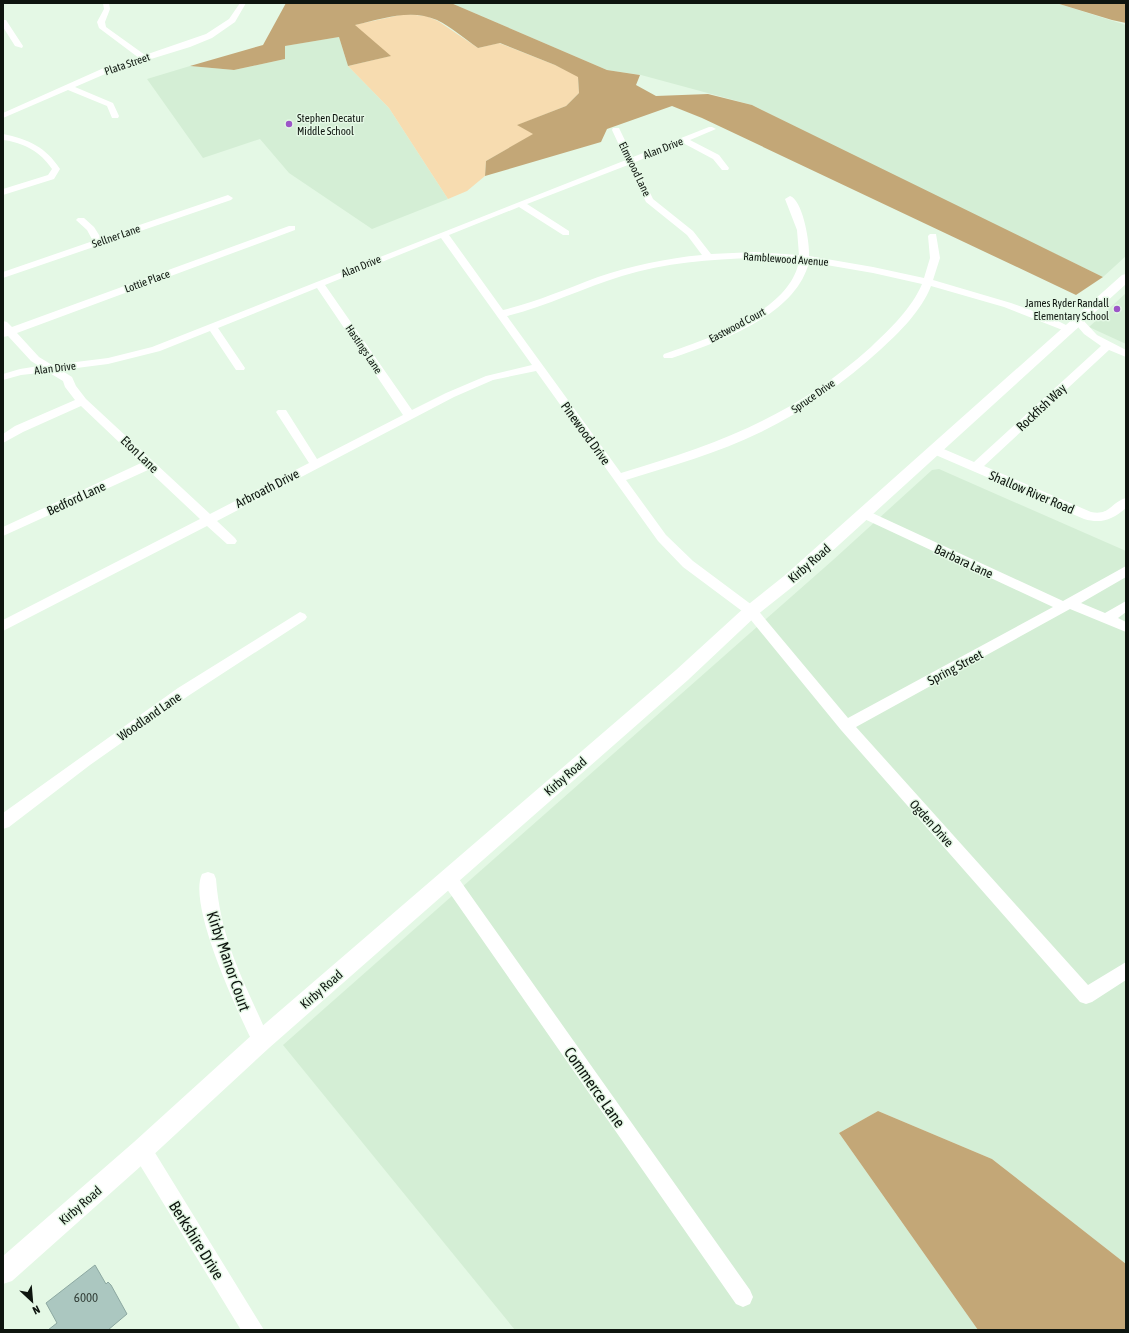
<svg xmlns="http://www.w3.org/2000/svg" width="1129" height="1333" font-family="'Asap Condensed',sans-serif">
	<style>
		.built { fill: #d4eed5 }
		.green { fill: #f7dcb0 }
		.forest { fill: #c3a777 }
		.building { fill: #abc7c0; stroke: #8ca8a1 }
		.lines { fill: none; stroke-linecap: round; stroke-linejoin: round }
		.minor { fill: #fff; fill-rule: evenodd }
		.major { fill: #fff; fill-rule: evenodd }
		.poi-dot { fill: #9c55c8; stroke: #e4f8e5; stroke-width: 1.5 }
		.labels { text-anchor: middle; stroke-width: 3; stroke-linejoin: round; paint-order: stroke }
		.far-street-label { font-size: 11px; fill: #0e150f; stroke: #e4f8e5 }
		.far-poi-label { font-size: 11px; fill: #0e150f; stroke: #e4f8e5; text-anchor: start }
		.street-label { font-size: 13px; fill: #0e150f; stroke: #e4f8e5 }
		.near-number-label { font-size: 13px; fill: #35423b }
		.near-street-label { font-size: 16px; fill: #0e150f; stroke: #e4f8e5 }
	</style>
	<rect width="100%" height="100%" fill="#e4f8e5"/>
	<path class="built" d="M451,3H1056L1126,25V256L1103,277L887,173L752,105L641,75L607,70Z
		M339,37L348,66L389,108L448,199L372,229L289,173L260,139L203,158L147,79L190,66L234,70L285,59L284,46Z
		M1126,293V344L1089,327Z
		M939,469L1126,551V1264L992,1159L878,1111L839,1133L978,1330H515L283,1045L833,560L932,470Z"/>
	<path class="green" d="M405,14L426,16L438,21L478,48L499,43L555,65L578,76L579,93L566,106L518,125L534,134L486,161L485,176L467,191L448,199L389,108L348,66L390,56L354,25Z"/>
	<path class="forest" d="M286,3H451L607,70L640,75L636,85L656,96L708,94L752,105L1103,277L1076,295L702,118L672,106L607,129L601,142L485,176L486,161L533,134L517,125L566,106L579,93L578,77L555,65L500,43L478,48C465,39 451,27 437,20C411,8 381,19 355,25L391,56L348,66L339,37L285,46V59L234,70L190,66L263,45Z
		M1056,3H1126V23L1112,20Z
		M878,1111L992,1159L1126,1264V1330H978L839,1133Z"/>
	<path class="building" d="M95,1265L106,1284L108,1282L111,1285L127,1314L108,1330H48L57,1323L46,1303Z"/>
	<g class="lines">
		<path class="minor" d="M103,3H109L110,9L105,22L106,27L145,55L206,34L229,19L240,3H246L235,22L212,38L190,47L112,71L75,87L113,103L119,116L118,118H112L107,106L68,90L3,118V113L106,67L139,58L99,28L97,22L104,9Z
			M3,20H6L23,46L22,48L15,46L3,27Z
			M709,127H712L716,129L690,140L719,155L729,168L728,170H722L713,159L683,143L635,162L653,199L693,231L711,254L755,252L799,255L797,230L785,199L790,196C803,200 810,244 809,256L873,267L924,278L930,258L928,236L930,234H936L940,258L933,280L1011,303L1052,318L1074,329L1073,331H1065L1004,307L931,286C922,310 899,333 880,350C845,382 804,411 761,432C718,453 671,466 626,480L666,535L693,561L756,608L848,718L1053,607L860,517L858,514L860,511H868L1063,601L1126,566V577L1081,603L1105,613L1126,601V612L1118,618L1126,622V632L1070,609L856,727L1088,985L1126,962V980L1092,1002L1086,1004L1080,1002L841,730L746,614L683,567L658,541L536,371L493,380L454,397L217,521L235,538L237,541L235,544H227L207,526L3,631V620L200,519L148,470L3,536V527L141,463L81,406L23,432L3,443V434L15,426L75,400L65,387L63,381L48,372L21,375L3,380V374L20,369L39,366L31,361L8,336L3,337V321L7,322L12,327L289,226H295V230L17,333L39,357L52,365L108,358L152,347L626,160L612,130L613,128H619L633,157ZM628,165L646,202L687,235L702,255C667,258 631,266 598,277C566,289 536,302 503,310L449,235L519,207L563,235H569V231L527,204ZM441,238L532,365L486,376L446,393L412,410L325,285ZM755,258L799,261C790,312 707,339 664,354L663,356L664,358H672C718,342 796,316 809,262L873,273L922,284C912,308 890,329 871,347C794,416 719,444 621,473L507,316C547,306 583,288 622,276C665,263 710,259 755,258ZM317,288L403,415L317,459L286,410H278L276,412L309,463L210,514L86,399L76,386L72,377L61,370L108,364L160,351L210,331L236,370H244L245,368L218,328Z
			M3,134C28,139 46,147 60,169L54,179L3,195V189L48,175L52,169C40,151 24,143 3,140Z
			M228,195L233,198L231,200L3,278V272L93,241L87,230L76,220L78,218H84L94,227L101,238Z
			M1078,318L1082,319L1097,335L1126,350V357L1109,350L984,466L1091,512C1110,516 1111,502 1126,498V508C1112,520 1101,524 1084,519L931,453L929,450L935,446L939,447L974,462L1101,346L1084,334L1073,321Z
			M300,612L305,614L307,617L305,620L188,696L90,765L9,827L3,829V813L178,688Z
			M448,870L454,872L750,1290L753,1297L750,1304L743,1307L736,1304L442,882L440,877L442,872Z
			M208,872L214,874L216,879C221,944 246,984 270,1041L267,1047L261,1050L255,1047C239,1015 187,905 202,874Z
			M142,1140L149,1143L264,1330H241L135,1157L132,1150L135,1143Z"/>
		<path class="major" d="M1126,274V284L796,584L757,615L688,680L269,1048L150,1158L12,1281L3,1284V1256L134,1142L253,1034L676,670L745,607L784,576L1122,275Z"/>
	</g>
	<g class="poi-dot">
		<circle cx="289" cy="124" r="4"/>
		<circle cx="1117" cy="309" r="4"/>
	</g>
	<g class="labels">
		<g class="far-street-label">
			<text transform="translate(127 64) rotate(-19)" y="4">Plata Street</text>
			<text transform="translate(663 148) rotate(-21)" y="4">Alan Drive</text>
			<text transform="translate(635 169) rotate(64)" y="4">Elmwood Lane</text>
			<text transform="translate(116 236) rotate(-19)" y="4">Sellner Lane</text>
			<text transform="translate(786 259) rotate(4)" y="4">Ramblewood Avenue</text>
			<text transform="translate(361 266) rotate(-22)" y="4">Alan Drive</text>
			<text transform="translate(147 281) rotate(-20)" y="4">Lottie Place</text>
			<text transform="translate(737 325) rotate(-28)" y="4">Eastwood Court</text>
			<text transform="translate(364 349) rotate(56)" y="4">Hastings Lane</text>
			<text transform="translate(55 368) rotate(-7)" y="4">Alan Drive</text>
			<text transform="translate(813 396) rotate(-35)" y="4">Spruce Drive</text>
		</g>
		<g class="far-poi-label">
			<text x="297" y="122">Stephen Decatur<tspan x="297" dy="13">Middle School</tspan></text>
			<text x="1109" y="307" text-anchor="end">James Ryder Randall<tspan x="1109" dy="13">Elementary School</tspan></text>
		</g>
		<g class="street-label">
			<text transform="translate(1041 407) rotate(-43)" y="5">Rockfish Way</text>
			<text transform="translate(586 433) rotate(54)" y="5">Pinewood Drive</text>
			<text transform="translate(140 454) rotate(44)" y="5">Eton Lane</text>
			<text transform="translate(267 488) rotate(-27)" y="5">Arbroath Drive</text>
			<text transform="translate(1032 492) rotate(23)" y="5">Shallow River Road</text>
			<text transform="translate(76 498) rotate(-25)" y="5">Bedford Lane</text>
			<text transform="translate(964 561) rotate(25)" y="5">Barbara Lane</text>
			<text transform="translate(809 563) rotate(-41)" y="5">Kirby Road</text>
			<text transform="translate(955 667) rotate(-28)" y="5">Spring Street</text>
			<text transform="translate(149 716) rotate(-35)" y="5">Woodland Lane</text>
			<text transform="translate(565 776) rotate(-41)" y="5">Kirby Road</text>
			<text transform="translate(932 823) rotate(48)" y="5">Ogden Drive</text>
			<text transform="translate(321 989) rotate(-41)" y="5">Kirby Road</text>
			<text transform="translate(80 1205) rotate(-41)" y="5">Kirby Road</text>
		</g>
		<g class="near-number-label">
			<text x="86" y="1302">6000</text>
		</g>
		<g class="near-street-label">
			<text transform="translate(229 961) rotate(71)" y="6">Kirby Manor Court</text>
			<text transform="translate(595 1087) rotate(55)" y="6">Commerce Lane</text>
			<text transform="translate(197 1240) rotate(58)" y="6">Berkshire Drive</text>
		</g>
	</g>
	<rect width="1129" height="1333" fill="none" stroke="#0e150f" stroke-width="8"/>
	<g transform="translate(32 1301) rotate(154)" stroke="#e4f8e5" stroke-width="3" paint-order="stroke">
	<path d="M0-3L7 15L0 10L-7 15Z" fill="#0e150f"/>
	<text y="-6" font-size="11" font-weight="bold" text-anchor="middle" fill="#0e150f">N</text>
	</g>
</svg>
